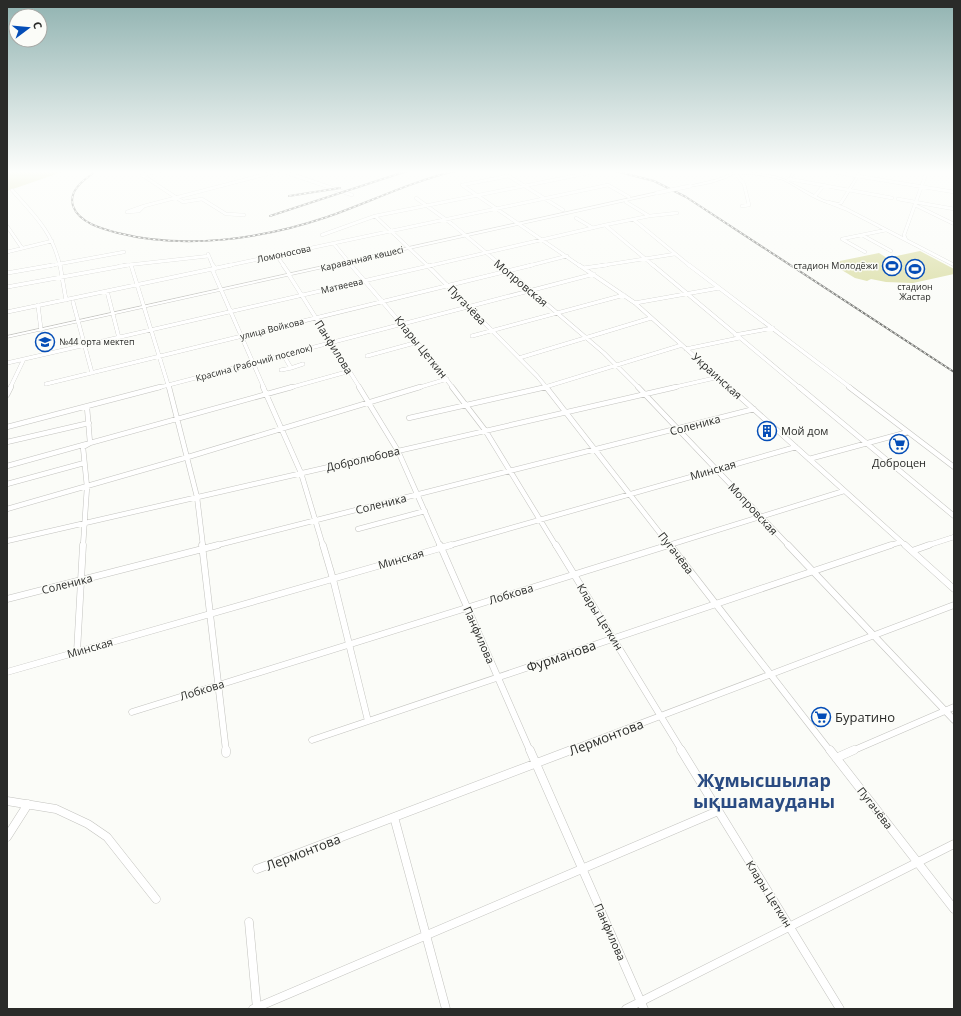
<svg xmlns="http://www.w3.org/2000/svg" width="961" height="1016" font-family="'Open Sans',sans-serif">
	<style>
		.green { fill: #dbdea6 }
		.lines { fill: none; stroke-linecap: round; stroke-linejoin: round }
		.minor-far4-casing { stroke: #c3c3bf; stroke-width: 3.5 }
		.minor-far3-casing { stroke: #c3c3bf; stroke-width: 4 }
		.minor-far2-casing { stroke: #c3c3bf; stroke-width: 5.5 }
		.minor-far1-casing { stroke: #c3c3bf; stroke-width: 7 }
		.minor-casing { stroke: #c3c3bf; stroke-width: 9 }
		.major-casing { stroke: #c3c3bf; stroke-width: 1 }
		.minor-far4 { stroke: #fff; stroke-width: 3 }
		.minor-far3 { stroke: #fff; stroke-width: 3.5 }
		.minor-far2 { stroke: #fff; stroke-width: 4.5 }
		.minor-far1 { stroke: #fff; stroke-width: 6 }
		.minor { stroke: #fff; stroke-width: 8 }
		.major { fill: #fff; fill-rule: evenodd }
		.rail-casing { stroke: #797a77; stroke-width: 2 }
		.rail { stroke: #fbfcf8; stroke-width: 1; stroke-dasharray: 2.5; stroke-linecap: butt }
		.major-bridge-casing { stroke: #c3c3bf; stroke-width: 4; stroke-linecap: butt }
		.major-bridge { stroke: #fff; stroke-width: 3.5 }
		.labels { text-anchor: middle; stroke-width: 3; stroke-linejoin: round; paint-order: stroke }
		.far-street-label { font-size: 9px; fill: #2a2b29; stroke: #fbfcf8 }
		.far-poi-label { font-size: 9px; fill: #2a2b29; stroke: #fbfcf8; text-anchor: end }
		.street-label { font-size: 11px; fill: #2a2b29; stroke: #fbfcf8 }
		.poi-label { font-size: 11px; fill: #2a2b29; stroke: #fbfcf8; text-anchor: start }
		.near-street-label { font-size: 13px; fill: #2a2b29; stroke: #fbfcf8 }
		.near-poi-label { font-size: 13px; fill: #2a2b29; stroke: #fbfcf8; text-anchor: start }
		.near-district-label { font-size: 18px; font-weight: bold; fill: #2a4b82; stroke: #fbfcf8 }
	</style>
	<rect width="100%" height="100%" fill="#fbfcf8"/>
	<path class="green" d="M7,171H65L7,191Z
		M920,251L954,269V274L913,283L886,282L871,279L867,281L855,278L830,263L879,253L887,258Z"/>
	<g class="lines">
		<defs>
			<path id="minor-far4" d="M160,171L142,175L183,202L202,199L226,214L244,215
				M282,171L352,195
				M827,171L954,192
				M735,173L744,184L749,205L742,206
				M507,175L563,210
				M788,181L789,179L892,198
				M462,185L580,266
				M462,185L508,176
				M12,190C35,216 52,231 60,266
				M815,196L824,185
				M416,198L452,224L502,266
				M898,199L954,209
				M626,202L649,216
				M828,202L846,209L954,265
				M915,205L954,224
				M144,206L139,211L127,212Z
				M144,206L278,171
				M375,216L428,266
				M576,218L593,228
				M633,219L690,266
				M605,225L654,266
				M7,226L22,248
				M322,235L375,216L598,171
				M862,235L891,251
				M842,239L886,230
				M842,239L865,252
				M906,240L904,235L927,171
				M334,244L352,266
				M7,252L52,241
				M208,254L213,266
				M277,256L284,266
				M48,266L124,252
				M119,266L209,256
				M226,266L608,185L629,197
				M429,266L605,225L649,216L677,213
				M528,266L567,256
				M599,266L675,254"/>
			<path id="minor-far3" d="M60,265L66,300
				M131,265L169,388
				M213,265L215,269
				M283,265L290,275
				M351,265L432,360L453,388
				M427,265L537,376L547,388
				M501,265L604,353L639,388
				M579,265L635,303L730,388
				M653,265L800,388
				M689,265L851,388
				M584,268L606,265
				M212,269L264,388
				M7,273L53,265
				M289,275L360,388
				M7,287L128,265
				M107,291L119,338
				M73,302L92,373
				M635,303L719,288
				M38,305L41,330
				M7,312L231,265
				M735,335L773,328
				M472,336L624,295
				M686,349L739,338
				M284,356L291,368L303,364
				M367,356L418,342
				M519,358L651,318
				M7,363L433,265
				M281,370L291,368
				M46,384L532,265
				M10,388L23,361
				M157,388L594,274
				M289,388L350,371
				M417,388L447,379
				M542,388L682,345
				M671,388L719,377"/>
			<path id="minor-far2" d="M169,387L197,497L203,546
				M263,387L301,473L323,546
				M359,387L398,451L440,546
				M452,387L485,430L556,546
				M546,387L670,546
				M638,387L789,546
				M729,387L906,546
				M799,387L954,516
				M849,387L954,467
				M7,395L11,387
				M409,418L546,387
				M7,427L160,387
				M7,442L89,423
				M809,459L908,432
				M7,466L292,387
				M7,484L84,463
				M7,509L188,457L420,387
				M358,529L425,511
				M7,541L676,387
				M83,546L87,487L83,447L90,443L87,407
				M214,546L754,409
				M448,546L796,447
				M666,546L844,491
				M888,546L901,542
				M926,546L954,537"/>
			<path id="minor-far1" d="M202,545L226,751
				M323,545L333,579L368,721
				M440,545L530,751
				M556,545L682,751
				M670,545L830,751
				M788,545L954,720
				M905,545L954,589
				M912,551L929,545
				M7,599L218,545
				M77,652L83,545
				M7,672L451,545
				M132,712L669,545
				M312,740L891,545
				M568,751L954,605
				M852,751L954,707"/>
			<path id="minor" d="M226,750V753
				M530,750L644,1009
				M681,750L840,1009
				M830,750L954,909
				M836,758L854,750
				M7,801L56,809L88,824L107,837L156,899
				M394,817L446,1009
				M7,837L28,804
				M257,869L571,750
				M249,922L257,1009
				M253,1009L718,811
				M626,1009L954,844"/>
			<path id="major" d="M794,171H796L790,180H788Z
				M860,171H862L842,204C825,209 798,187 783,180C773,177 744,172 734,174C729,176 725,179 720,180C711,184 700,185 690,187L688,186L717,179L735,172H751L775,176L784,179L824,200L839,203Z
				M657,192L659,193L658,194L7,338V336Z"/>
		</defs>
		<use href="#minor-far4" class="minor-far4-casing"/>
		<use href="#minor-far3" class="minor-far3-casing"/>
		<use href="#minor-far2" class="minor-far2-casing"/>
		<use href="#minor-far1" class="minor-far1-casing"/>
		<use href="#minor" class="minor-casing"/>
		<use href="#major" class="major-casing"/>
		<use href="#minor-far4" class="minor-far4"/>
		<use href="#minor-far3" class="minor-far3"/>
		<use href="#minor-far2" class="minor-far2"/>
		<use href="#minor-far1" class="minor-far1"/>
		<use href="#minor" class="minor"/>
		<use href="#major" class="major"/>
		<defs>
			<path id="rail" d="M96,171C85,179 68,190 73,206C79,223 103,229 118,233C185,250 262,239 327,217C370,202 410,182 455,171
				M615,171L654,181L686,197L954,372
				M289,196L340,188
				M270,216L407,171"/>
		</defs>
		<use href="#rail" class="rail-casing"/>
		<use href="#rail" class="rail"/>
		<defs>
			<path id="major-bridge" d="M657,193L690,186"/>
		</defs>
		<use href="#major-bridge" class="major-bridge-casing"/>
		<use href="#major-bridge" class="major-bridge"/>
	</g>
	<linearGradient id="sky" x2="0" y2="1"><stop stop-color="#91b3b1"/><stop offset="0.55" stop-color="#fdfefc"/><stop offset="1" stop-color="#fdfefc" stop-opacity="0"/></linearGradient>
	<rect width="961" height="313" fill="url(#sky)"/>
	<defs>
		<symbol id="stadium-ring" viewBox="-11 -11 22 22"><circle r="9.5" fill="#fbfcf8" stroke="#044db7" stroke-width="1.5"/><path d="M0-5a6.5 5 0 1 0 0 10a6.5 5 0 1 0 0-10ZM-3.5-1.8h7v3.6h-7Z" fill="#044db7"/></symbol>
		<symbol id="school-ring" viewBox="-11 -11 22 22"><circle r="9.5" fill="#fbfcf8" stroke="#044db7" stroke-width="1.5"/><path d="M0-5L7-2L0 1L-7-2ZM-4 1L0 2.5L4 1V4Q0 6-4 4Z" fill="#044db7"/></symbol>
		<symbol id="building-ring" viewBox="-11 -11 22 22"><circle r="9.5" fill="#fbfcf8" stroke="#044db7" stroke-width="1.5"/><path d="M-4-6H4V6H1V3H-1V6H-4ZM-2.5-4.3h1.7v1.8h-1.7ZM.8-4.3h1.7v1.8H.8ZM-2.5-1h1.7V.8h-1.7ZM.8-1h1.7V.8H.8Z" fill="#044db7"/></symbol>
		<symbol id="supermarket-ring" viewBox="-11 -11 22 22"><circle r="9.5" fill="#fbfcf8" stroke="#044db7" stroke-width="1.5"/><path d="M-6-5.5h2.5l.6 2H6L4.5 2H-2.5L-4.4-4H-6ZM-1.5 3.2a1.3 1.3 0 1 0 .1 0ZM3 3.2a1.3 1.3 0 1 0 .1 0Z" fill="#044db7"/></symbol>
	</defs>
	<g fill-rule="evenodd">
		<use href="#stadium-ring" x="881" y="255" width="22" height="22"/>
		<use href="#stadium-ring" x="904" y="258" width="22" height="22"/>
		<use href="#school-ring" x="34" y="331" width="22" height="22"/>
		<use href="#building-ring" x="756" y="420" width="22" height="22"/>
		<use href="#supermarket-ring" x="888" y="433" width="22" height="22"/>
		<use href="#supermarket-ring" x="810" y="706" width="22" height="22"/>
	</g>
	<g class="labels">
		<g class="far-street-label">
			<text transform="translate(284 254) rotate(-12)" y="3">Ломоносова</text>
			<text transform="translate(362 259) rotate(-13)" y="3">Караванная көшесі</text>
			<text transform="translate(342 286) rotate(-13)" y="3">Матвеева</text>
			<text transform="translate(272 329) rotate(-14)" y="3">улица Войкова</text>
			<text transform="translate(254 363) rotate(-15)" y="3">Красина (Рабочий поселок)</text>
		</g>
		<g class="far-poi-label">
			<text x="878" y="269">стадион Молодёжи</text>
			<text x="915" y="290" text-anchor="middle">стадион<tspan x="915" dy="10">Жастар</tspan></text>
			<text x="59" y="345" text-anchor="start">№44 орта мектеп</text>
		</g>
		<g class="street-label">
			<text transform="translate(521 283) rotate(40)" y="4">Мопровская</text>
			<text transform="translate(467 305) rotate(46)" y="4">Пугачёва</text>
			<text transform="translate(334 347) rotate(58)" y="4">Панфилова</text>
			<text transform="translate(421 347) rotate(51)" y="4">Клары Цеткин</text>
			<text transform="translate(717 376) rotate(42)" y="4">Украинская</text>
			<text transform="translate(695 425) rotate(-15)" y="4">Соленика</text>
			<text transform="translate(363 459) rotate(-13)" y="4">Добролюбова</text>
			<text transform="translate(713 470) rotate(-16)" y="4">Минская</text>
			<text transform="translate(381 504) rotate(-14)" y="4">Соленика</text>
			<text transform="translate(753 509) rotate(47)" y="4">Мопровская</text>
			<text transform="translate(676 553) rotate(52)" y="4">Пугачёва</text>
			<text transform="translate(401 559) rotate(-16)" y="4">Минская</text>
			<text transform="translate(67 584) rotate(-14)" y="4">Соленика</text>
			<text transform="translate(511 594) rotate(-17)" y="4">Лобкова</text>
			<text transform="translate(600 617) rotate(58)" y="4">Клары Цеткин</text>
			<text transform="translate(479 635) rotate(66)" y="4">Панфилова</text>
			<text transform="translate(90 648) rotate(-16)" y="4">Минская</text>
			<text transform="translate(202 690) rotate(-17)" y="4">Лобкова</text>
			<text transform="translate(875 808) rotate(52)" y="4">Пугачёва</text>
			<text transform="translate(769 894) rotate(58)" y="4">Клары Цеткин</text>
			<text transform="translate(610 932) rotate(66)" y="4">Панфилова</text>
		</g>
		<g class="poi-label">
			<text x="781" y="435">Мой дом</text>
			<text x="899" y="467" text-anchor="middle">Доброцен</text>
		</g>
		<g class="near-street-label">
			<text transform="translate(561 656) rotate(-19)" y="5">Фурманова</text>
			<text transform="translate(606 737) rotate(-21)" y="5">Лермонтова</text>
			<text transform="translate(303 852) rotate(-21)" y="5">Лермонтова</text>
		</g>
		<g class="near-poi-label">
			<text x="835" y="722">Буратино</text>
		</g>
		<g class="near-district-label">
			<text x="764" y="787">Жұмысшылар<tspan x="764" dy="21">ықшамауданы</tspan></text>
		</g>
	</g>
	<rect width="961" height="1016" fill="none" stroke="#2a2b29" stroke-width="16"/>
	<g transform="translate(28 28) rotate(74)"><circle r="19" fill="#fbfcf8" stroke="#a7a8a5"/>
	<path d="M0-3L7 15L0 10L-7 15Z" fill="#044db7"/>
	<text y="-6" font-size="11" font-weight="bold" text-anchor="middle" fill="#2a2b29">С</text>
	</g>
</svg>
